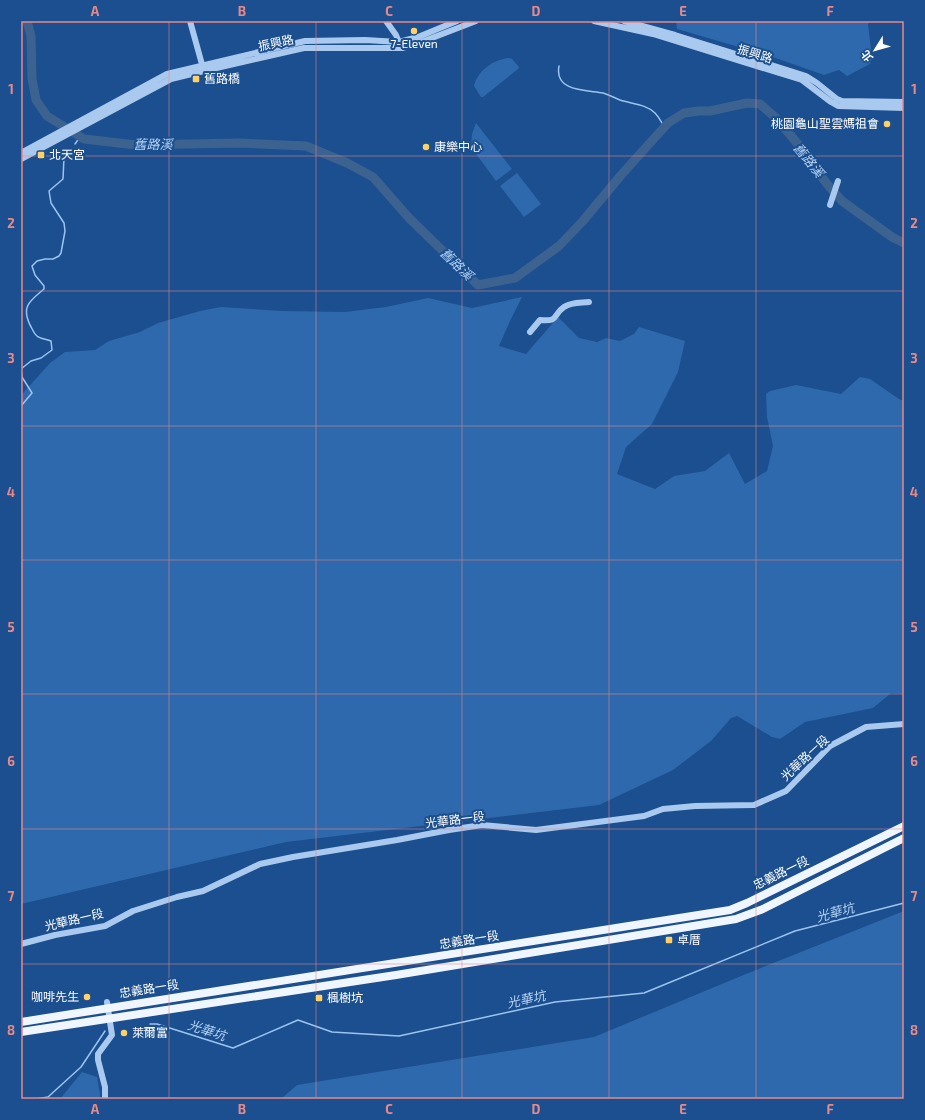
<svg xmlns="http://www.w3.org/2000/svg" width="925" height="1120" font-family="'Exo 2','Noto Sans TC',sans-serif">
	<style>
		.green { fill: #2e69ad }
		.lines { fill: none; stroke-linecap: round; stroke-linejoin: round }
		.stream { stroke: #9cc4f0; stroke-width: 1.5 }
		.river { stroke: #3c6290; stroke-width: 9 }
		.minor { stroke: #a9c9ee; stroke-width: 6 }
		.major { stroke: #f0f6ff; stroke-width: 8 }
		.grid { fill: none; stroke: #e88989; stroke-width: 1; stroke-opacity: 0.55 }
		.poi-dot { fill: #ffd166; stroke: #1b4f8f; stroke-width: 1.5 }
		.labels { text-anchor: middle; stroke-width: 4; stroke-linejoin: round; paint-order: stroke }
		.street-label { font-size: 12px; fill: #fff; stroke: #1b4f8f }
		.poi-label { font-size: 12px; fill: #fff; stroke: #1b4f8f; text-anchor: start }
		.water-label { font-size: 13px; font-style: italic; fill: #b5d3f5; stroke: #1b4f8f }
		.neatline { fill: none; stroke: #e88989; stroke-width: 1.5 }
		.grid-label { font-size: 13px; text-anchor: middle; font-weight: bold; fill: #e88989 }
	</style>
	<rect width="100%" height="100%" fill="#1b4f8f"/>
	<path class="green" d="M676,21H869L868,25L872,57L870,64L847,76L839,70L824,75L767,55L677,29Z
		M509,58L512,59L519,67L518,69L483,97H481L474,86C477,71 494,59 509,58Z
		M476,123L512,169L496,181L471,147L472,134Z
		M517,173L541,204L524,217L500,186Z
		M522,297L510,321L499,346L526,354L558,317L579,338L597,342L606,338L620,341L634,334L639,327L685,341L678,372L652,424L626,447L617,474L655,489L674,476L705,471L729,453L745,484L767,471L773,446L767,417L766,394L770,391L796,385L841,394L860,377L870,379L899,399L904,401V694L891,693L873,708L805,722L780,739L772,737L737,716L731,718L711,741L673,770L599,805L286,842L21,904V404L23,393L50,363L65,352L95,350L109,341L140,332L158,323L200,311L221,307L282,311L345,312L386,307L428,298L472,308Z
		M904,911V1099H281L297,1085L594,1037L746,974Z
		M82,1072L97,1077L100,1094V1099H60Z"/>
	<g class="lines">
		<path class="stream" d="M559,66C554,92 587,90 603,93C609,95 615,98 620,100C632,104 646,104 655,113C659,117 661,122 664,126
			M75,144L80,137
			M21,369L31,361L41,358L52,350L51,341C47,339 40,339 37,336C34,334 32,328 30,325C21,306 30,301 44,289V286L35,275L32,266L37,261L45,259H53L59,256L61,253L65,231L64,223L51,203L49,191L63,179L64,157
			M21,370L22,377L32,393L21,406
			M150,1024H157L233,1048L298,1020L332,1032L399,1036L555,1002L644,993L795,931L904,903
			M36,1099L48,1097L81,1067L105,1031"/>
		<path class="river" d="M27,21L31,36L32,79L36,100L47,116L84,139L136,145L240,143L306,146L347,163L373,177L409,218L478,285L515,278L559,246L582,222L622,174L668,123L684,113L699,111H710L747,103L760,104L776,118L797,143L827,184L842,201L892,237L904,243"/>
		<path class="minor" d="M190,21L203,68
			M386,21L396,35L400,45
			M594,21L653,34L802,80L831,102L838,106L904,108
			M624,21L675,35L806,76L817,83L837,99L842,101L904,102
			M21,153L167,74L305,41L365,40L399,42L418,37L457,21
			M21,159L171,79L212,69L304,48H402L419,43L476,21
			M830,205L838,181
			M530,332L540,320C560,322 552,315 564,307C571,302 581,303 589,302
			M21,944L55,935L105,926L133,911L177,897L203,891L260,864L293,857L397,840L449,830L482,825L536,830L644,816L663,809L695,806L754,805L786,791L830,746L866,727L904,724
			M105,1099V1087L98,1060V1054L112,1035L107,1002"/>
		<path class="major" d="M21,1022L730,910L747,903L904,826
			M21,1032L396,975L736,919L763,909L904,838"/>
	</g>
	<path class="grid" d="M169,21V1099M316,21V1099M462,21V1099M609,21V1099M756,21V1099M21,156H904M21,291H904M21,426H904M21,560H904M21,694H904M21,829H904M21,964H904"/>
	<g class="poi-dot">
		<circle cx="414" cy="31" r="4"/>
		<rect x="192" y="75" width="8" height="8" rx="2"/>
		<circle cx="887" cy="124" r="4"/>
		<circle cx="426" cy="147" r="4"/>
		<rect x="37" y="151" width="8" height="8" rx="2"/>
		<rect x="665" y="936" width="8" height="8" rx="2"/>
		<circle cx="87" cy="997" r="4"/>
		<rect x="315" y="994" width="8" height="8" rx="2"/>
		<circle cx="124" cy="1033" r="4"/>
	</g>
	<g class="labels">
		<g class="street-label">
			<text transform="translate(276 43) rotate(-12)" y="4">振興路</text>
			<text transform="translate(755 54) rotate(17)" y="4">振興路</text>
			<text transform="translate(805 758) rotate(-43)" y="4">光華路一段</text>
			<text transform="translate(455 820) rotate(-7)" y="4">光華路一段</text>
			<text transform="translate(781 873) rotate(-26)" y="4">忠義路一段</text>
			<text transform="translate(74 920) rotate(-13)" y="4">光華路一段</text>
			<text transform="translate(469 940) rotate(-9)" y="4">忠義路一段</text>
			<text transform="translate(149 989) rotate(-9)" y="4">忠義路一段</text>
		</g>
		<g class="poi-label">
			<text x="414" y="48" text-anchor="middle">7-Eleven</text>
			<text x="204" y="83">舊路橋</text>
			<text x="879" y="128" text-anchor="end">桃園龜山聖雲媽祖會</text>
			<text x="434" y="151">康樂中心</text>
			<text x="49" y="159">北天宮</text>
			<text x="677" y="944">卓厝</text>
			<text x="79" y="1001" text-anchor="end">咖啡先生</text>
			<text x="327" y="1002">楓樹坑</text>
			<text x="132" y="1037">萊爾富</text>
		</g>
		<g class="water-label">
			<text x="153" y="149">舊路溪</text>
			<text transform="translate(809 160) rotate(51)" y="5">舊路溪</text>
			<text transform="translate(457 264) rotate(44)" y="5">舊路溪</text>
			<text transform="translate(835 912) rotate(-15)" y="5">光華坑</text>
			<text transform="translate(526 999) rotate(-12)" y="5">光華坑</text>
			<text transform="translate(207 1030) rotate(18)" y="5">光華坑</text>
		</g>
	</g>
	<rect width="925" height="1120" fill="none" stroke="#1b4f8f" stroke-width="44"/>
	<g transform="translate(875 50) rotate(233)" stroke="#1b4f8f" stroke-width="3" paint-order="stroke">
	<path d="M0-3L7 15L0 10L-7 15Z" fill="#ffffff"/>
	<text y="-6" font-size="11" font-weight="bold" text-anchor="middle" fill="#ffffff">北</text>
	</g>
	<rect x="22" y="22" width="881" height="1076" class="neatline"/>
	<g class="grid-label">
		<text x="95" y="16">A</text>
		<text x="242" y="16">B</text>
		<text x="389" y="16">C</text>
		<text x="536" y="16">D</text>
		<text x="683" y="16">E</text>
		<text x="830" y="16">F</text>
		<text x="11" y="94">1</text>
		<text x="914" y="94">1</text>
		<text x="11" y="228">2</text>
		<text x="914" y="228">2</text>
		<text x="11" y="363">3</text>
		<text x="914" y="363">3</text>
		<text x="11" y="497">4</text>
		<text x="914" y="497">4</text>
		<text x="11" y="632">5</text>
		<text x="914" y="632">5</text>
		<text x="11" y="766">6</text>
		<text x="914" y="766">6</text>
		<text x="11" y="901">7</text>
		<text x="914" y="901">7</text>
		<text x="11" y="1035">8</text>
		<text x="914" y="1035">8</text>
		<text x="95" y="1114">A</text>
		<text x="242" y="1114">B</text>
		<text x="389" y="1114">C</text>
		<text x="536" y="1114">D</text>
		<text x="683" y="1114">E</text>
		<text x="830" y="1114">F</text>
	</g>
</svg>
